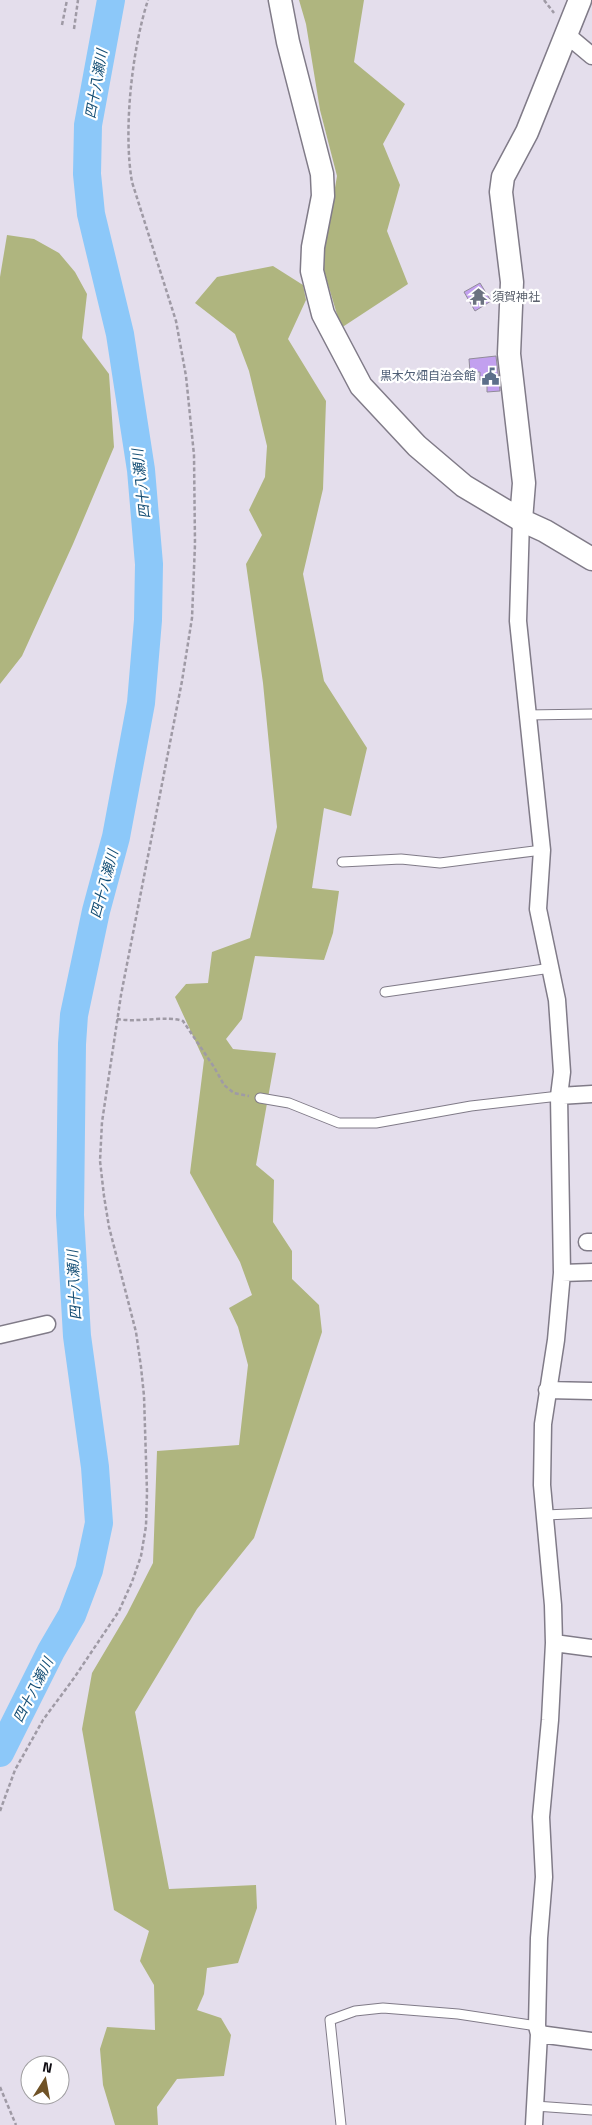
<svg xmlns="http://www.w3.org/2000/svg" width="592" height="2125" font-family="'Titillium Web','Noto Sans JP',sans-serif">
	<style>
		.green { fill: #afb57f }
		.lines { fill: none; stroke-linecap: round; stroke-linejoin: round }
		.river { stroke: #8cc8f9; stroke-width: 28 }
		.building { fill: #c2a0ef; stroke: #918c99 }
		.lane-casing { stroke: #807b88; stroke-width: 11 }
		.street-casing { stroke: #807b88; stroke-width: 19 }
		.secondary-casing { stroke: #807b88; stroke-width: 25 }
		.path { stroke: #9f9aa5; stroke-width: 2.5; stroke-dasharray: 4 2.5; stroke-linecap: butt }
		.lane { stroke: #fff; stroke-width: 9 }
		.street { stroke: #fff; stroke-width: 16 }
		.secondary { stroke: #fff; stroke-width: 22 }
		.labels { text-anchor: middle; stroke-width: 4.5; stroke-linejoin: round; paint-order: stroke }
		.worship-label { font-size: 12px; fill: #5b616d; stroke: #fff; text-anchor: start }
		.service-label { font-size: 12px; fill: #4e5e75; stroke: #fff; text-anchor: end }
		.water-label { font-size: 14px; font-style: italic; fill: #144e75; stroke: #fff }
	</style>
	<rect width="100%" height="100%" fill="#e4deec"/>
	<path class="green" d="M299,0H364L354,62L405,104L383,144L400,185L387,231L408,284L341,328L322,264L337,176L320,110L306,24Z
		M7,235L34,239L59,253L75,272L87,294L82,338L109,374L114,447L73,544L22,656L0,684V277Z
		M273,266L303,285L306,300L288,339L326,401L323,489L303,574L324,681L367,748L351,816L324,808L312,888L339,891L333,933L324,960L255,956L242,1019L226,1039L233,1049L276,1053L256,1165L274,1180L273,1222L292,1251V1279L319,1305L322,1332L254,1538L197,1609L135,1712L169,1889L256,1885L257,1908L238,1963L207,1968L204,1994L197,2010L221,2018L231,2035L224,2076L177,2079L157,2107L158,2125H115L103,2085L100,2049L107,2027L155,2030L154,1985L140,1961L149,1931L114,1910L82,1729L92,1673L127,1614L153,1563L157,1451L239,1445L248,1365L238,1327L229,1308L252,1295L240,1262L190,1173L204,1060L175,997L186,984L208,983L212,952L250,938L277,827L263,683L246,564L262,535L249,510L265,477L267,446L249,371L235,334L195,303L217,277Z"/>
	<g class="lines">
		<path class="river" d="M0,1753L51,1651L72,1615L89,1570L99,1523L95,1467L77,1336L70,1215L72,1044L74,1015L96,911L116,837L141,703L148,620L149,564L141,470L120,334L91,214L87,174L88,125L111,0"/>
	</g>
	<path class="building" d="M480,283L491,301L475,311L464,292Z
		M496,356L500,391L487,392V380H480V372H470L469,359Z"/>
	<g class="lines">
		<defs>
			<path id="lane" d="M526,715L592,714
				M342,862L401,859L440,863L542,850
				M385,992L551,968
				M260,1098L289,1103L339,1123H376L471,1106L559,1096
				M545,1515L592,1513
				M535,2106L592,2110
				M341,2125L330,2020L355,2011L383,2008L458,2014L537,2026"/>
			<path id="street" d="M567,35L592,56
				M521,520L518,621L542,850L538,909L557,1000L562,1072L559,1096L562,1273L556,1340L543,1424L542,1485L553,1605L554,1643L550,1720L541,1817L544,1877L539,1938L537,2026L539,2034L534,2125
				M559,1096L592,1094
				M587,1242H592
				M562,1273L592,1272
				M0,1335L47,1324
				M547,1390L592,1391
				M554,1643L592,1648
				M539,2034L592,2041"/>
			<path id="secondary" d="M280,0L288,42L322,174L323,196L313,247L312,271L323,314L361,386L417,446L464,486L521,520L545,531L592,559
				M521,520L524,483L509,354L512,282L501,192L503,177L527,132L580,0"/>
		</defs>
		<use href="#lane" class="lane-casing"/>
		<use href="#street" class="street-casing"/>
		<use href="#secondary" class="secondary-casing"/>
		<path class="path" d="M544,0L554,13
			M62,25L67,0
			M74,29L78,0
			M117,1019C137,1023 167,1015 183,1021L214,1067L224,1085L234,1093L249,1096
			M0,1811L15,1770L43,1720L74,1678L119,1611L132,1582L141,1556L146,1526L147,1492L144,1396L141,1367L136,1332L109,1227L104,1196L100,1161L102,1122L121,995L182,681L192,618L195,544L194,455L186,376L176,321L132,182C123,131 132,49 148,0
			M0,2087L16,2125"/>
		<use href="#lane" class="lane"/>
		<use href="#street" class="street"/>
		<use href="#secondary" class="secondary"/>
	</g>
	<defs>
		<symbol id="temple-bare" viewBox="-9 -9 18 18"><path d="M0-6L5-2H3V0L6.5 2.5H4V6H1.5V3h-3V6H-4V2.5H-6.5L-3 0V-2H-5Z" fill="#6b7280" stroke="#fff" stroke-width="2.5" paint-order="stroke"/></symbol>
		<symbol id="civic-bare" viewBox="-9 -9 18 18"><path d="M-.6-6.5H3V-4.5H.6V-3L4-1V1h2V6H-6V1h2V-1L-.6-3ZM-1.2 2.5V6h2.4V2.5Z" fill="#5c6f8a" stroke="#fff" stroke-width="2.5" paint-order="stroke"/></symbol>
	</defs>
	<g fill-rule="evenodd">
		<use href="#temple-bare" x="466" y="284" width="25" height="25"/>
		<use href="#civic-bare" x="478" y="364" width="25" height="25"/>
	</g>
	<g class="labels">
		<g class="worship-label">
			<text x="492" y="301">須賀神社</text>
		</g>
		<g class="service-label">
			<text x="476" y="380">黒木欠畑自治会館</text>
		</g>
		<g class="water-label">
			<text transform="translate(96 84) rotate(-80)" y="5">四十八瀬川</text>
			<text transform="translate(141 484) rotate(-96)" y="5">四十八瀬川</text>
			<text transform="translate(104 884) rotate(-75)" y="5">四十八瀬川</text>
			<text transform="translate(74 1285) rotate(-93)" y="5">四十八瀬川</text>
			<text transform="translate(33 1690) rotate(-63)" y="5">四十八瀬川</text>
		</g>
	</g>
	<g transform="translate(45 2080) rotate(11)"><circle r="24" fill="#ffffff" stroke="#9f9ea0"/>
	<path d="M0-4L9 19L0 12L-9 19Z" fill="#6f5226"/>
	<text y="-8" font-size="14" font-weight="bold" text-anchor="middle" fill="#0f0d12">N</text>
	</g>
</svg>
